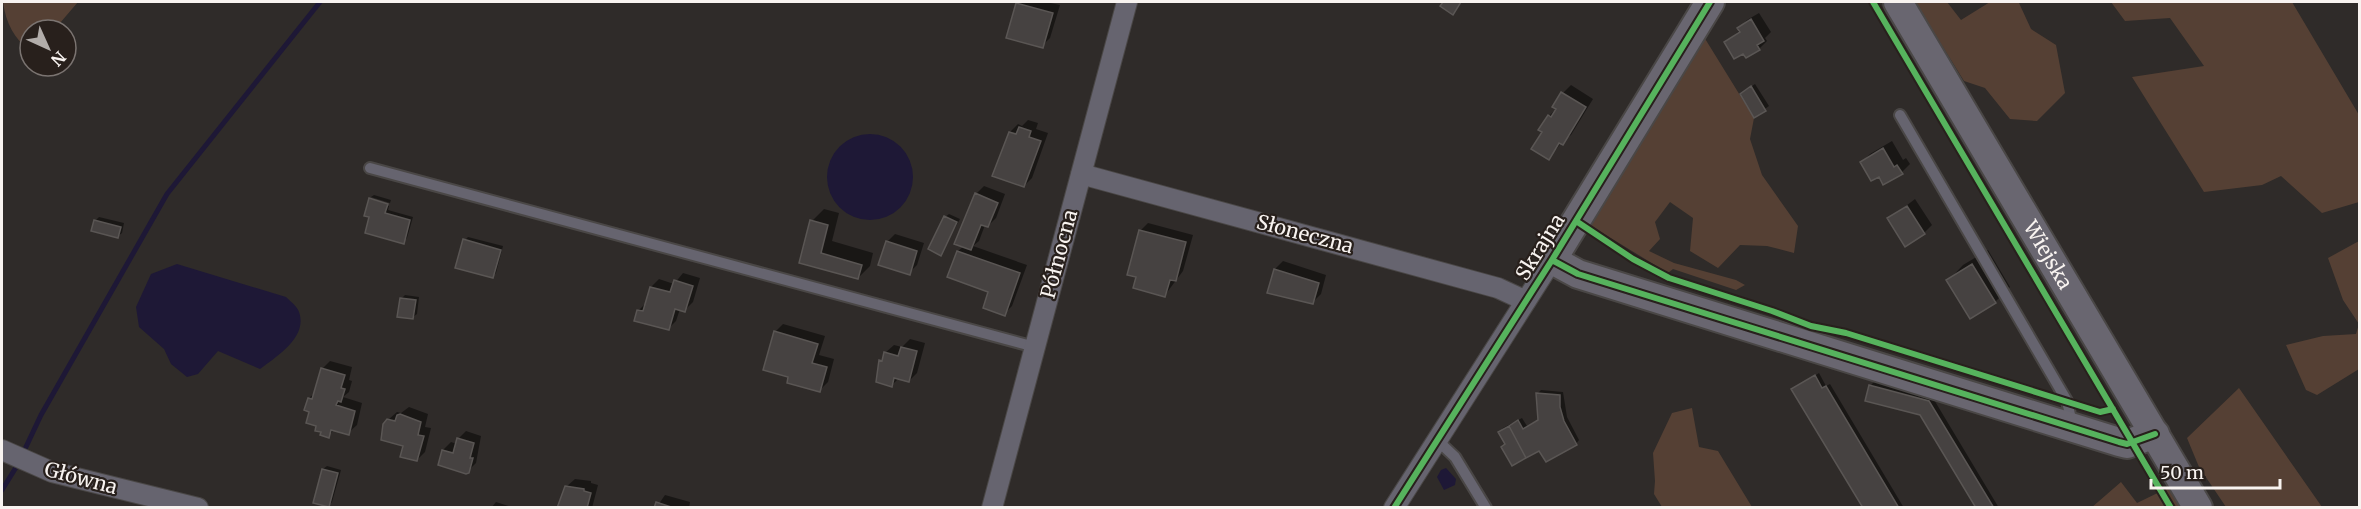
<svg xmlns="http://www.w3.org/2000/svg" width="2361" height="509" font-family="Merriweather,serif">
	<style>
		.green { fill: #554034 }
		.water { fill: #1e1836 }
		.shadow { fill: #0007 }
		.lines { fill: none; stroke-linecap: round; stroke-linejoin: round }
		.stream { stroke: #1e1836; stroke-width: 5 }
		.building { fill: #464241; stroke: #5a5654; stroke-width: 1.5 }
		.lane-casing { stroke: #4a4746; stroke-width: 14 }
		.street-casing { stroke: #4a4746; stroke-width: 22 }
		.secondary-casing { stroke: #4a4746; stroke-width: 32 }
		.lane { stroke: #66646f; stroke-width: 10 }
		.street { stroke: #66646f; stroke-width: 20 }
		.secondary { stroke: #696670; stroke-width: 28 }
		.cycleway-casing { stroke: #28201c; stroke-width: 10 }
		.cycleway { stroke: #56b35d; stroke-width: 6 }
		.labels { text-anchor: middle; stroke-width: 4.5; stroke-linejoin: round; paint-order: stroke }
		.street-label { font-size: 20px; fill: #f8f3f0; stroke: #28201c }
	</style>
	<rect width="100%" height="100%" fill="#2f2b29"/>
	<path class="green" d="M3,2H78L54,30H30V52C14,37 6,24 3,2Z
		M1915,2H1947L1961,20L1990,2L2019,3L2031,29L2056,45L2065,93L2037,121L2010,119L1985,88L1964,81Z
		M2111,2H2292L2359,115V204V202L2322,213L2281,176L2262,185L2204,192L2132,77L2204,66L2170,18L2125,21Z
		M1704,37L1754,118L1750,139L1762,175L1798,226L1794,253L1767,246L1740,245L1718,268L1690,251L1693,218L1670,202L1655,222L1660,239L1649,251L1674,263L1736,280L1745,285L1736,290L1673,269L1668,273L1591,226Z
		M2359,241V369L2317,395L2306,390L2286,345L2323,336L2356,334L2359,324L2343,300L2328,258Z
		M2239,388L2322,507H2226L2199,467L2187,438Z
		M1692,408L1699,447L1718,451L1752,507H1662L1654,494L1655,481L1653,453L1672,413Z
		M2121,482L2137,503L2170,487L2182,507L2091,508Z"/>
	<path class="water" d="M827 177a43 43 0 1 1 86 0a43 43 0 1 1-86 0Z
		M177,264L286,297C290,301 297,306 299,312C308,337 277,356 260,369L218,351L198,374L187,377L171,364L164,349L139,327L136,307L151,274Z
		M1446,468L1456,479L1455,485L1444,490L1437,477L1441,470Z"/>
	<path class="shadow" d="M1020,2H1046L1060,5L1050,38L1042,46L1018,4Z
		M1759,13L1771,32L1765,38L1767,41L1759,49L1743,52L1726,42L1740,30L1739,28L1747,20Z
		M1755,84L1769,106L1755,116L1741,94Z
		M1571,85L1593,99L1571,135L1562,142L1549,158L1544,131L1549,116L1557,108L1563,93Z
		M1028,120L1038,123L1036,129L1048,133L1032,178L1024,186L1010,132L1018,124L1022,126Z
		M1892,141L1903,160L1906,158L1910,164L1902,172L1879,174L1862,162L1870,154Z
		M984,186L1005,194L996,218L988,226L985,225L979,241L973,246L1027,265L1012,306L1004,314L990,291L949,276L958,251L964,246L976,194Z
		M374,195L391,200L390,203L371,197Z
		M1915,199L1932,225L1924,233L1889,219Z
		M370,200L389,206L388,210L413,217L407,238L403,242L371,216Z
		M824,209L839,213L832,241L873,253L870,266L858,278L800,262L812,221Z
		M949,214L960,219L941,254L945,217Z
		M99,217L124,223L122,233L118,236L95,221Z
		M1148,223L1193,235L1183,271L1165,295L1138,276L1140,231Z
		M895,234L924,243L917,265L909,273L887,242Z
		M468,237L503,246L496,273L492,277L465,240Z
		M1988,250L2010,287L1995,302L1948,281L1963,265Z
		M1283,261L1326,275L1321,294L1313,302L1269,292L1275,269Z
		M683,273L700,278L693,302L685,310L680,309L676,321L668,329L639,310L647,302L651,287L659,279L674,284Z
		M405,295L419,297L417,314L413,317L401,299Z
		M783,324L825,336L819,355L834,359L828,382L820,390L790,376L775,332Z
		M910,339L925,343L917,373L909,381L899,378L892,385L885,353L894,345L902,347Z
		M330,361L352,367L349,380L352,381L349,392L343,397L362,403L357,425L348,433L335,429L328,436L318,425L311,411L309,398L316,392L322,369Z
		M1819,373L1826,386L1830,384L1904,508H1864L1793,390Z
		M1874,382L1933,398L1999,508H1978L1921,413L1870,386Z
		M1541,390L1563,392L1567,417L1579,440L1576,444L1540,449L1506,444L1500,432L1503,428L1522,418L1527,426L1539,419L1538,393Z
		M409,407L428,414L425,427L431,428L425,452L417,460L388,420L397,412L401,413Z
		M466,431L481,436L476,463L468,471L443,450L451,442L457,444L458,439Z
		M327,466L341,470L332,502L328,506L314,502L323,469Z
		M575,479L591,481V483L598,485L592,508H559L566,487Z
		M665,495L690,502L689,508H656Z
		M496,502L515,508H491Z"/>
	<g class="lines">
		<path class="stream" d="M25,449L41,415L167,194L320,2
			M2,490L15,469"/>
	</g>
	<path class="building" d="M1443,2H1461L1453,15L1440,6Z
		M1016,3L1053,13L1043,48L1006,38Z
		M1751,19L1764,41L1757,45L1760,50L1746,58L1743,54L1734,59L1724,42L1740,32L1737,28Z
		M1751,86L1766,111L1754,118L1740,94Z
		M1561,92L1586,107L1563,145L1559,143L1549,160L1531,149L1542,132L1538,130L1548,115L1551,117L1556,109L1552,107Z
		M1019,127L1031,131L1029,137L1041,141L1024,187L992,176L1009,132L1016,134Z
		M1883,148L1894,167L1897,165L1903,174L1883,185L1879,177L1871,181L1860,162Z
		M975,193L998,203L988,227L981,225L971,250L954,244Z
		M369,198L388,204L385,213L410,220L404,244L365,233L369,217L364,216Z
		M1907,206L1925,234L1905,247L1887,218Z
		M944,216L957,222L941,256L928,249Z
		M94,220L121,227L118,238L91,231Z
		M810,220L828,225L821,253L862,265L858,279L799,263Z
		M1139,230L1186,242L1176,281L1170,280L1165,297L1133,288L1136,277L1127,275Z
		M463,239L501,250L493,278L455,268Z
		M886,241L917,251L910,275L878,265Z
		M957,251L1020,273L1005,316L983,308L988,292L947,277Z
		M1972,264L1996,303L1970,319L1946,280Z
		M1274,269L1319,283L1313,304L1267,293Z
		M674,280L693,286L685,312L675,309L669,330L634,321L637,310L643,311L650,287L670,292Z
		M400,298L416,300L413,319L397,317Z
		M774,331L818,344L812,363L827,367L820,392L787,383L788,377L763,370Z
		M901,347L917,351L909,382L894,378L892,387L876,382L879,360L882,361L884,352L898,356Z
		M321,368L345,375L341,388L345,389L341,402L338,401L336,405L355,411L349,435L331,430L329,438L320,435L321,432L315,431L316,426L306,423L309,412L304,410L308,398L312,399Z
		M1815,375L1822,388L1826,386L1899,508H1863L1791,389Z
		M1869,385L1929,401L1994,508H1976L1920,415L1865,401Z
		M1536,393L1560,395V407L1564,421L1577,445L1546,462L1539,451L1526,458L1509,426L1518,420L1523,429L1538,420Z
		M400,414L421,422L418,435L424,436L417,461L400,457L403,446L381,440L383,424L387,419L395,421L397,415Z
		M1509,426L1526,458L1512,466L1501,447L1505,444L1498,432Z
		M457,438L474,443L470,458H473L469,473L466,474L438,465L442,450L453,453Z
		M322,469L338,473L329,507L313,503Z
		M565,486L584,489V491L591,493L587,508H557Z
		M656,502L674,508H654Z"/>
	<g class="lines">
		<defs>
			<path id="lane" d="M1900,115L2067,401L2072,424
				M370,168L1035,347
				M1437,440L1455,457L1486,508"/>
			<path id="street" d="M1081,174L1498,288L1526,301
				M2,450L52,472L198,508
				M992,508L1127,2
				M1394,508L1552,260"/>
			<g id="secondary">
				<path d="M1710,2L1552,260L1578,274L2119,442L2127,444L2155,434"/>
				<path id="s1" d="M1898,2L2198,508"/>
			</g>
		</defs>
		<use href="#lane" class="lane-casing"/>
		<use href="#street" class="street-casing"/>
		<use href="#secondary" class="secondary-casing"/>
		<use href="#lane" class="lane"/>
		<use href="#street" class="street"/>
		<use href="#secondary" class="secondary"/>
		<defs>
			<path id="cycleway" d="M1873,2L2171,508
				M1576,221L1633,259L1669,278L1772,311L1811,326L1846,333L2100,412L2113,409
				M1552,260L1578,274L2119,442L2127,444L2155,434
				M1394,508L1552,260L1710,2"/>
		</defs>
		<use href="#cycleway" class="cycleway-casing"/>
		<use href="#cycleway" class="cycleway"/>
	</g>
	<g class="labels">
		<g class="street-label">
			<text transform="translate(1305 234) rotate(15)" y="7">Słoneczna</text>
			<text transform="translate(1540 247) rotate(-58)" y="7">Skrajna</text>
			<text transform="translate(1059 254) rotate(-75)" y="7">Północna</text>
			<text dy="7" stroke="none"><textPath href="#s1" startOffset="294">Wiejska</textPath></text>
			<text transform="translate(81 478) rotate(15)" y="7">Główna</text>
		</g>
	</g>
	<rect width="2361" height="509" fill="none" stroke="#f8f3f0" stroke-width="6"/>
	<g transform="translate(48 48) rotate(135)"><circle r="28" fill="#28201c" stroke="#7b7471" stroke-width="1.5"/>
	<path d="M0-4.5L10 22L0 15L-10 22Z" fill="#b2adaa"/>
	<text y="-9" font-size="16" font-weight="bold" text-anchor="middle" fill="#f8f3f0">N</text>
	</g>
	<path d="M2151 479v9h129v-9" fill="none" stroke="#f8f3f0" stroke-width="3"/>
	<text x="2160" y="479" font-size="18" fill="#f8f3f0" stroke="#28201c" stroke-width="4.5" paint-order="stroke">50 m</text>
</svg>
